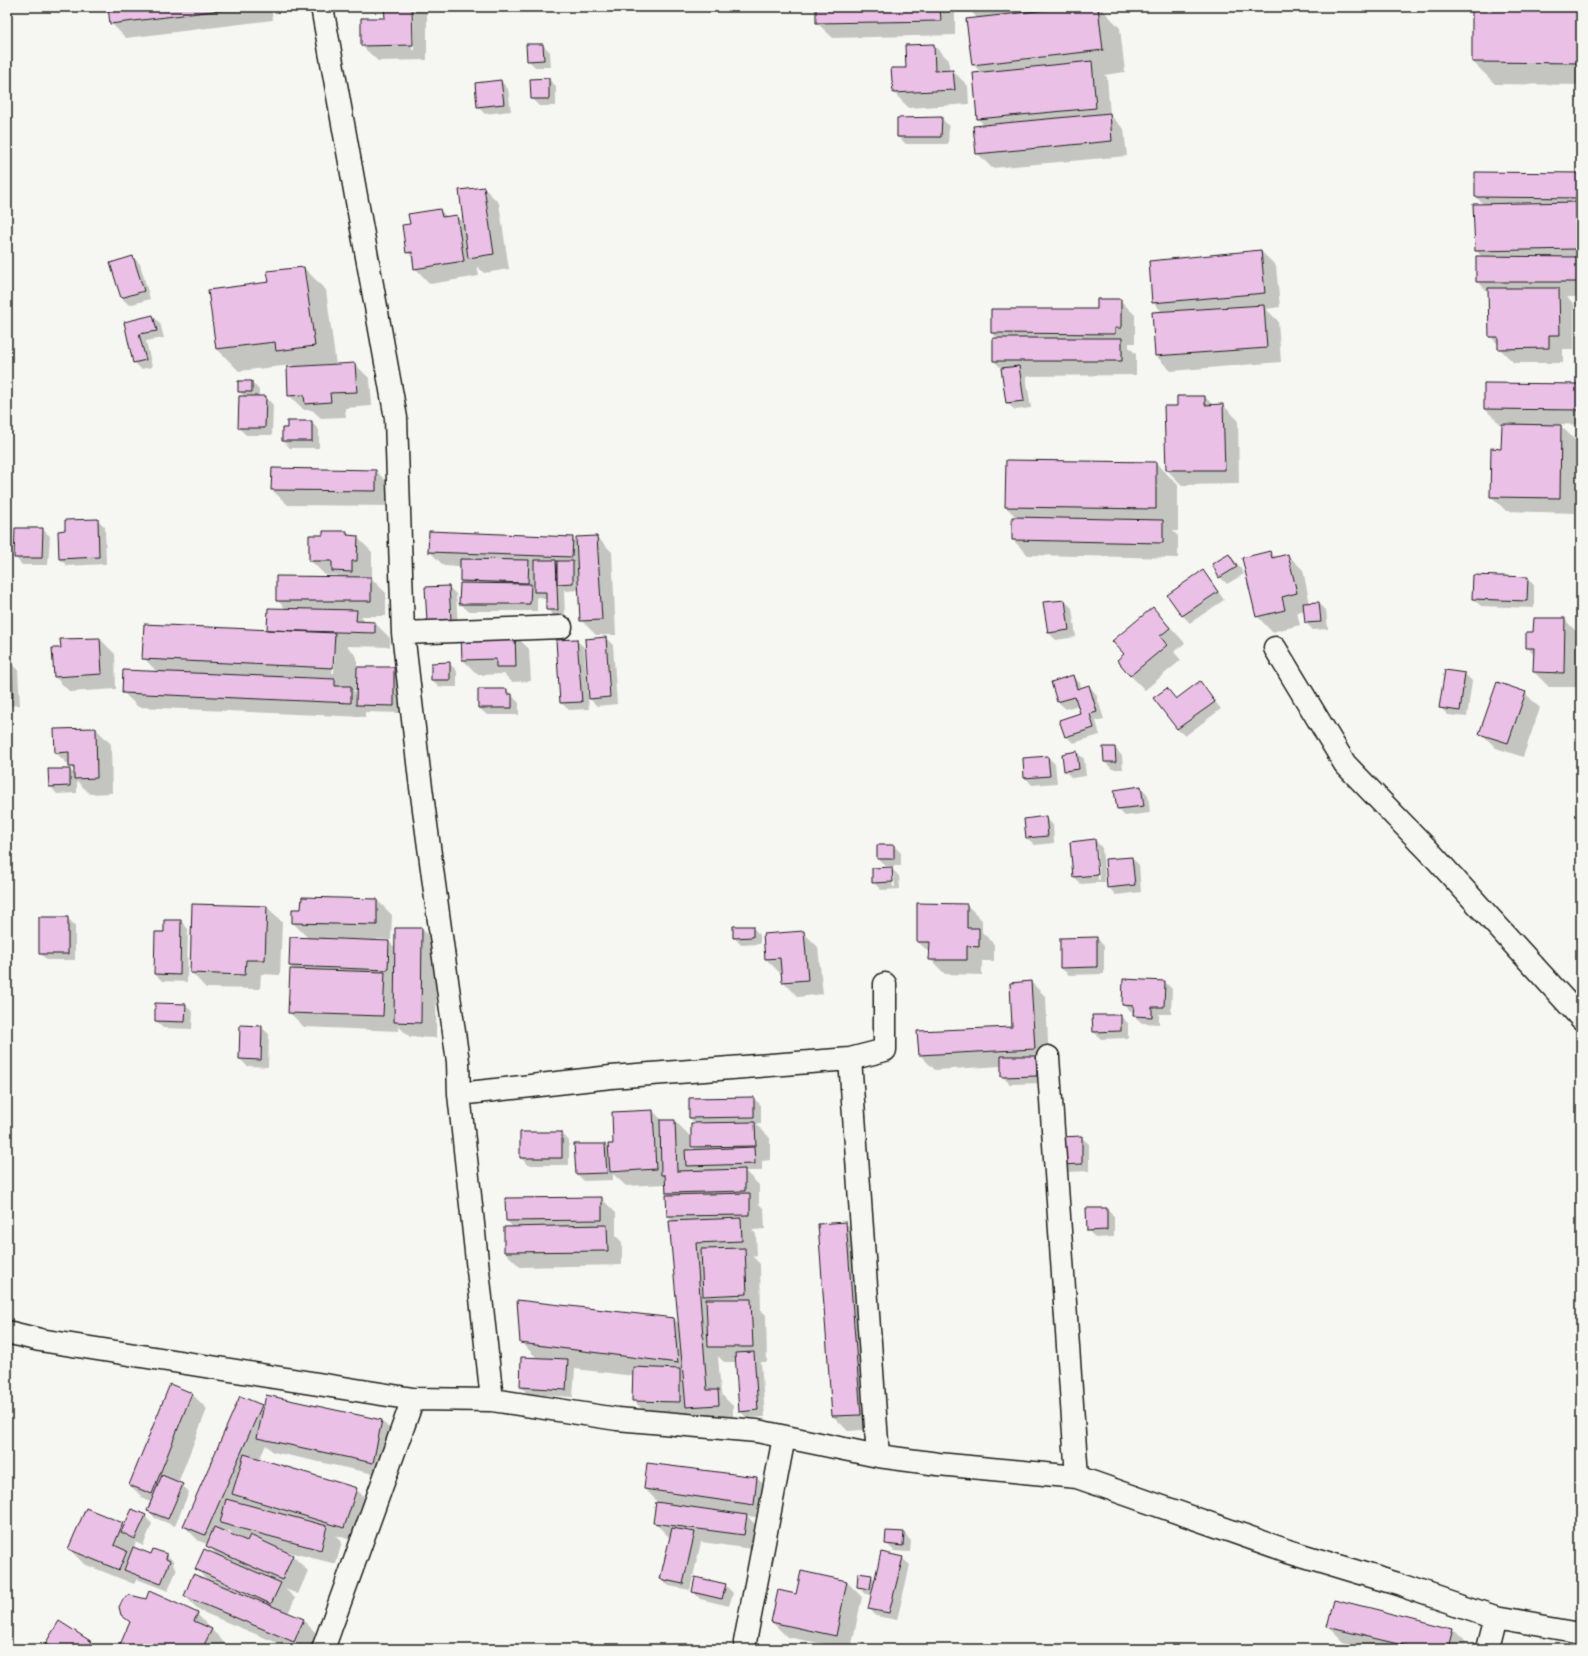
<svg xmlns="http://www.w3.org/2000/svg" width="1588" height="1656" font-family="Pangolin,sans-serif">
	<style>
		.shadow { fill: #0003; fill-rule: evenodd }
		.building { fill: #ebc0e6; stroke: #1c1c1c }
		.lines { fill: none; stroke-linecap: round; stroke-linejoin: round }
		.minor-casing { stroke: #1c1c1c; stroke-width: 25 }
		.minor { stroke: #f6f6f2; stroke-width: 22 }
	</style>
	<rect width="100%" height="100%" fill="#f6f6f2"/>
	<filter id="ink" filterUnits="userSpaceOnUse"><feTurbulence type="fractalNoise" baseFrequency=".025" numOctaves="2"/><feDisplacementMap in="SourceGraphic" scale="8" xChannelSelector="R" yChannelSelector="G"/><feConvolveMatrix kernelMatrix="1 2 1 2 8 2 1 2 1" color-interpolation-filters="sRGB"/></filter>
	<g filter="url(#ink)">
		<path class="shadow" d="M109,7H271L273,20L126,38L111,23Z
			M385,7H411L412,50H414L413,7H427V60L378,61L362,46L386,19Z
			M817,7H955V35L833,38L817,23Z
			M967,7H1100L1120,28L1125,72L1104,75L1107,77L1110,115L1124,129L1127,156L992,168L977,153L985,126L978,119L981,73L973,64L978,19Z
			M1473,7H1581V85L1495,84L1473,62Z
			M543,45L550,52L551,67H535L528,60Z
			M933,45L949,60V71H953L968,86L969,104L909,108L894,93L908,69Z
			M548,79L556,86V106H539L532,99Z
			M501,81L508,89L511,111L485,114L478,107Z
			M941,118L949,126L948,144H906L898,137Z
			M1581,174V297H1567L1574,304V349H1563V363H1514L1499,348V345L1490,336L1489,293L1477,281L1482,257L1476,250L1484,205L1476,197Z
			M484,188L499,203L509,269L484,273L477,266L479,276L430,284L415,268L414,259L407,252L411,225L440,210L447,217L457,216L464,223Z
			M1261,251L1276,266L1280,307L1266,309L1278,321L1281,362L1171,371L1156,356L1163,313L1153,302Z
			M133,257L140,264L150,299L129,305L121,297Z
			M304,268L326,290L336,365L355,364L370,379L372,406L345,408L346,417L321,418L312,410H304L289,395L295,368L292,365L239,371L217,349L270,282Z
			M1120,300L1135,315V343H1129V347L1136,354V375L1026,376L1031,408L1015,410L1007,403L1003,370L994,361L999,339L992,333L1098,310Z
			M153,316L160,323L164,338L146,341L152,367L141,369L134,362L125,322Z
			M252,382L259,390V397H266L273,405L272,435H246L239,428L240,397H245L239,391Z
			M1581,385V425L1559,424L1576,441L1575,513L1506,511L1491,496L1502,450L1503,424H1500L1485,409Z
			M1205,397L1214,406L1223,405L1238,420L1239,484L1182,485L1167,470L1178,407Z
			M311,422L319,430V448H290L283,441Z
			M1007,461L1156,463L1178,485V531H1173L1178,536V558L1028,555L1013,540L1017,518L1006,507Z
			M376,471L391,486V506L288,505L272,490Z
			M98,520L105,527L106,564L67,566L60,559L66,531Z
			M42,529L50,536L48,565H22L15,557Z
			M346,532L352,537H357L372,552V576H367V578H371L386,593V616H361L367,623H375L390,638V647L347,646L357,657V668H394L401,675V713L365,712V717L138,707L123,692L157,672L144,658L270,631L286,609L277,600L340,578L337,575H325L310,560L324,536ZM333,654H335L334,673H332ZM353,690H357V694Z
			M7,535L10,538V555H7Z
			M597,537L612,552L616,635H596L581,620L579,590L566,591L564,589L565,617H555L547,609V599H543L541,597H537V611H468L460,603L464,584L461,581V567L444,566L429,551L572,538L577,542V538Z
			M1270,552L1276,558L1288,555L1303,570L1310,604L1319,603L1326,610L1328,629L1313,630L1306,623L1305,610L1297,612L1300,625L1272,632L1257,616Z
			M1229,555L1237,563L1244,574L1227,584L1220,577Z
			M1203,572L1210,579L1224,600L1190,623L1183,616L1169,595Z
			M1474,576L1527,578L1534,585V608L1481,606L1473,599Z
			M449,587L456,594L458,627L435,628L428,621Z
			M1065,601L1072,608L1076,637L1056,640L1049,633Z
			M1153,608L1185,643L1174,652L1181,660L1145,690L1130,675L1126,655Z
			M1564,619L1579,634V687H1549L1534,672V655L1527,647L1534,633Z
			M514,634L529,649L531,681L512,682L504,674L478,675L463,660L462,636Z
			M606,638L613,645L617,704L597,706L590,699Z
			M100,639L115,654L116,689L70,692L55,677L54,649H62Z
			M576,640L584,647L589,709L569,710L561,703L557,641Z
			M7,663H11L18,670L20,705L7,706Z
			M449,663L457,671V687H440L432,680Z
			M1446,671L1465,674L1472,681L1467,717L1448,715L1440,707Z
			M1072,676L1080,683L1081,689L1089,686L1096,694L1104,719L1096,721L1100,735L1073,743L1066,736L1081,714L1078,705L1066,709L1058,702Z
			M1200,682L1221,709L1185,736L1177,729L1167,689L1177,700Z
			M479,690H507L519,703V715H487L479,708Z
			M1525,693L1540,708L1523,757L1496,748L1481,733Z
			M96,729L111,744L112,793L90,794L77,781V793L57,794L50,786L70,770L75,775V771L56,753Z
			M1115,748L1122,756L1123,769H1112L1105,762Z
			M1077,752L1084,759L1086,776L1072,778L1065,771Z
			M1048,757L1055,764L1057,783L1032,785L1025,777Z
			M1141,787L1148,795L1150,813L1125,816L1118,809Z
			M1045,817L1053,825L1054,843L1035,845L1027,838Z
			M1095,840L1102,848L1105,882L1081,884L1074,877L1071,843ZM1095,847H1097L1100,880H1098Z
			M894,846L901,853V866H886L878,859Z
			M1132,858L1139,865L1141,892L1116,895L1108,887Z
			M891,868L899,876L900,889L881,890L873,882ZM891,874H894L895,887H893Z
			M377,900L392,915L391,940L377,939V941L389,942L396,948L422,929L437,944L436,1038L410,1037L398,1026V1031L304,1027L289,1012L294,970L290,966L309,939L293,923L302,910Z
			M967,905L982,920V932L994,944V961H982V975L945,974L930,959V953L918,942Z
			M267,907L282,922L280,975L261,974L260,989L206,988L191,972Z
			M67,918L75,925V960H47L40,953Z
			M165,921H181L188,929L187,982L162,981L155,974L165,933Z
			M752,927L760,935V944L741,945L734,937Z
			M803,932L818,947L823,994L798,997L783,981L781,974L766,959Z
			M1097,938L1104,946V974L1069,975L1061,968V939Z
			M1031,982L1046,997L1049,1064L1044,1083L1010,1084L1002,1076V1066L935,1070L920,1055L1013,1028Z
			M1165,982L1172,989L1171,1014H1159V1024L1142,1023L1134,1016L1135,1013L1131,1012L1123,1005Z
			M185,1005L193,1012L192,1029L163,1028L156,1021Z
			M1120,1016L1128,1023V1038L1101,1039L1094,1032Z
			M261,1027L269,1034L268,1067L247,1066L240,1059Z
			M753,1098L761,1105V1124H756L770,1138V1160L762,1161V1171H745L759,1185V1204L764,1209L765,1229L752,1230L756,1234L757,1255L752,1256L760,1264L761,1310L766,1315L767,1362H761L765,1417L747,1418L740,1411L737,1362H724L718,1356L721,1394L733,1406V1420L702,1421L694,1413V1417L648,1415L633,1400L634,1376L575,1369L573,1397L528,1394L521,1387L537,1358L521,1342L674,1319L680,1325L673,1221L668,1216L670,1196L667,1192L666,1184L626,1186L613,1174V1180L584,1181L577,1174L605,1145L610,1150L653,1111L663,1121H675L690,1136V1151L696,1150L692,1146L696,1124L690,1118V1099Z
			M562,1133L569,1141V1165H528L521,1158Z
			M1081,1137L1089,1144V1171L1069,1172L1062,1165Z
			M601,1198L616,1213V1236L622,1242V1265L520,1267L505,1252L514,1228L507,1221Z
			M1106,1209L1114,1216V1237L1095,1238L1088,1230Z
			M846,1223L861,1238L875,1429L848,1431L833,1416Z
			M170,1386L192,1394L207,1409L178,1483L182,1485L189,1492L175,1526L155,1518L148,1510L151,1502L145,1500L130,1485Z
			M261,1406L264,1409L382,1421L397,1436L388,1477L273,1452L266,1445L259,1460L356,1489L371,1504L359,1543L336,1535L342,1542L336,1564L285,1551V1552L293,1556L308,1571L298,1594L285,1589L295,1598L288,1614L303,1620L318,1635L312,1649H292L200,1611L185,1596L208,1581L196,1569L217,1555L207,1544L199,1541L184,1526ZM229,1530L236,1538L227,1534Z
			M648,1464L757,1478L772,1493L769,1519L747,1516L762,1531L759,1550L701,1542L690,1590L669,1586L661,1579L670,1538L654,1522L658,1502L645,1489Z
			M145,1516L152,1524L143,1546L136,1542L134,1548L152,1555L153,1550L167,1555L174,1562L173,1565L177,1569L168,1591L137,1579L134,1584L84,1564L69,1549L122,1524L125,1526Z
			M904,1533L911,1541L910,1552L894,1551L886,1543Z
			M902,1558L910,1565L897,1620L876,1616L869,1608L872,1595L865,1594L858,1587L871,1576L875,1580Z
			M802,1572L847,1582L862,1597L851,1649L787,1637L772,1622L797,1595Z
			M725,1585L733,1593L729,1606L700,1599L693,1591Z
			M122,1614H197L230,1649H119L131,1623Z
			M1328,1626L1452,1630L1467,1645L1466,1649H1374L1343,1641Z
			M46,1643H91L98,1649H52Z"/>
		<path class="building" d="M108,7H246L110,24Z
			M384,7H412L413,45L361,46V18H385Z
			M816,7H940L941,21L816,23Z
			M1073,7H1098L1103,50L972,65L966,19Z
			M1472,7H1581V63L1472,62Z
			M526,44H543L544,60L527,61Z
			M934,44L935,71L953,70L955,90L893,93L891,68H906L905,45Z
			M1092,61L1096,108L977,119L973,73Z
			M549,78V99H531L530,79Z
			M501,80L504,104L477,107L475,83Z
			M1110,113L1112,141L976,154L973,126Z
			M942,117L941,137H897V118Z
			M1475,172L1581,173V198L1475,197Z
			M484,187L494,254L468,258L459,190Z
			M1576,202L1577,249L1475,251L1473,204Z
			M440,209L442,217L457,215L464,261L414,269L412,252L406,253L402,225L410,224L408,214Z
			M1261,250L1265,293L1152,303L1149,261Z
			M133,256L144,291L121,298L110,263Z
			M1476,256L1581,257V282H1476Z
			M304,267L315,346L276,351L275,342L216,349L208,290L269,282L267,271Z
			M1488,288H1559L1560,335H1549V348L1498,349V337H1489Z
			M1097,299H1121V328H1115V334L991,333V309H1097Z
			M1264,305L1267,348L1155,356L1152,312Z
			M153,315L157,331L139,334L146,360L133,363L124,322Z
			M993,338H1122V361H993Z
			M355,363L357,392L330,393L331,402L305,404L304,395L288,396L287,367Z
			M1019,366L1024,401L1006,403L1001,368Z
			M238,381H252V392H238Z
			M1484,383L1581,384V410L1484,409Z
			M239,396H266L265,428H238Z
			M1177,396H1205V405L1223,404L1225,470H1166L1164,406H1177Z
			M287,421H312V441H282V428H287Z
			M1502,424L1561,425L1560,498L1490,497L1491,448L1501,449Z
			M1006,460L1156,462V509L1005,507Z
			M272,468L376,470V491L271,490Z
			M1012,517L1163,520V543L1012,540Z
			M98,519L99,557L59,559L58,531L65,530V520Z
			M15,528H43L42,558H14Z
			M323,531H347V535L358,536L357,561H352V572L332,571V561H309V535H323Z
			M429,531L573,537L572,557L428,552Z
			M597,536L602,620L580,621L576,537Z
			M1270,551L1272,558L1288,554L1297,593L1282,597L1285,610L1256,617L1242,558Z
			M1229,554L1237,567L1219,578L1212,564Z
			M460,559L529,560L528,583L460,581Z
			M534,560H556L558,610H546V592H534Z
			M557,561H573V583L557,584Z
			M1203,570L1218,592L1182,616L1167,595Z
			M1473,575L1528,577L1527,601L1472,599Z
			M276,576L371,577V601H276Z
			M460,583L531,584L530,604H459Z
			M449,586L451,620L427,621L425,587Z
			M1065,600L1069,630L1048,633L1043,602Z
			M1319,602L1321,622L1305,623L1303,603Z
			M1153,607L1170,628L1160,636L1167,645L1130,676L1117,660L1124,654L1112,641Z
			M268,608L357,610L356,621L375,622V633L267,630Z
			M1534,618H1565L1564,673L1533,672L1534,648H1526V632H1533Z
			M144,624L335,633L333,668L142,659Z
			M515,633L516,667H496V659L462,660L461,635Z
			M606,637L610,697L589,699L585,639Z
			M100,638L102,674L54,677L52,648H61L60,639Z
			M577,639L582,702L560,703L556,640Z
			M7,662H11L13,698H7Z
			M450,662V680H431V663Z
			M357,667H394V706L356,705Z
			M123,670L335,679V686H351V703L122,693Z
			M1445,670L1465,673L1460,711L1439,708Z
			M1073,675L1077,689L1089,685L1097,712L1090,714L1094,728L1065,737L1059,720L1080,713L1075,697L1057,702L1051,682Z
			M1200,681L1215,702L1177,729L1153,698L1167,688L1176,699Z
			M1497,682L1526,692L1508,743L1479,734Z
			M478,689H507V694H512V708H478Z
			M96,728L97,778L74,779V767H69V752L55,753L54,729Z
			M1103,747H1115L1116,762H1104Z
			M1077,751L1079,769L1064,771L1062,754Z
			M1048,756L1050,776L1024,778L1023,758Z
			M48,769H70V786L49,787Z
			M1141,786L1144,806L1117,809L1114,790Z
			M1046,816L1048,836L1026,838L1024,819Z
			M1095,839L1098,875L1073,877L1070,842Z
			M877,845H894V859H877Z
			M1132,857L1135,885L1107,888L1105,859Z
			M892,867L893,882L872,883V868Z
			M302,897L377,899V925L292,923V909H301Z
			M917,903L967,904V928H979V947L967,946V960H929L930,942H917Z
			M192,904L267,906L265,960H246L245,975L190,973Z
			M39,917H68V954H39Z
			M164,920H181L180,975L154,974L155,932H164Z
			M733,926H753V937L733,938Z
			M395,928H422L421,1023L394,1022Z
			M804,931L808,980L782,982L780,958L765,959L763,934Z
			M290,937L389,941L388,970L289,966Z
			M1097,937V967L1060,968V938Z
			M290,969L385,972L383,1016L288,1013Z
			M1123,979L1165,981L1164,1007H1152V1017L1133,1016L1134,1006L1122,1005Z
			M1031,981L1035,1049L919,1055L917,1031L1012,1027L1010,983Z
			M155,1003L186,1004L185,1022L155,1021Z
			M1092,1015H1121V1031L1093,1032Z
			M240,1025L262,1026L261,1060L239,1059Z
			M1001,1056H1036L1037,1076L1001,1077Z
			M754,1097V1117L689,1118V1098Z
			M653,1110L656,1169L610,1172L608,1144H613L612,1112Z
			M660,1120H675L677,1171L745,1169V1191L666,1193L665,1175H661Z
			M755,1122L756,1146L691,1147V1123Z
			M520,1132H562V1158H520Z
			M1082,1136V1164L1061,1165L1060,1137Z
			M574,1144H605L607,1173L576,1174Z
			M754,1147L755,1164L686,1166L685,1150Z
			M750,1193V1215L667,1216L666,1195Z
			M602,1197V1220L506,1221L505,1198Z
			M1086,1208H1107V1230L1087,1231Z
			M741,1218L742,1241L696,1243L707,1390H718L719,1405L686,1407L669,1221Z
			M846,1222L861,1415L832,1416L818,1224Z
			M607,1225L608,1251L504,1252V1227Z
			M745,1248L747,1294L703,1296L701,1249Z
			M706,1299H751L753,1347H708Z
			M517,1300L674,1318L678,1363L520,1343Z
			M754,1352L758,1410L739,1412L735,1353Z
			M521,1357L568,1359L566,1390L520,1387Z
			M633,1367L680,1369V1402L632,1401Z
			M170,1384L192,1393L152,1494L129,1485Z
			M266,1395L382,1420L373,1463L257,1438Z
			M240,1396L262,1405L205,1535L183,1526Z
			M244,1454L357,1488L344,1528L232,1494Z
			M647,1463L757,1477L754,1505L644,1489Z
			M162,1475L183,1484L168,1519L147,1511Z
			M226,1499L327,1526L321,1550L220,1523Z
			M656,1502L747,1515L744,1535L653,1523Z
			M86,1508L123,1523L114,1545L127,1551L119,1570L68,1549Z
			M132,1509L146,1515L135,1539L121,1532Z
			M214,1527L247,1541L250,1535L293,1555L282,1580L206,1546Z
			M672,1528L695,1532L683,1584L660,1579Z
			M886,1531L904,1532L903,1546L885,1544Z
			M133,1547L151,1554L153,1549L167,1554L166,1559L170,1561L161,1584L124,1570Z
			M204,1549L281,1583L271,1604L195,1569Z
			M881,1552L903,1557L889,1613L868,1609Z
			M801,1571L847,1581L836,1636L771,1622L778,1590L796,1594Z
			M858,1573L872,1575L870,1589L857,1587Z
			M193,1574L304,1619L294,1642L184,1596Z
			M695,1577L726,1584L722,1599L692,1592Z
			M149,1591L198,1613L194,1621L212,1629L202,1649H118L130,1622L121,1615L119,1607L123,1599L130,1595L146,1599Z
			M1334,1599L1453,1629L1448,1649H1419L1327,1627Z
			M59,1621L92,1642L87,1649H54L45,1644Z"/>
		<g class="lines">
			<defs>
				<path id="minor" d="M322,7L396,418L403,633L420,780L458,1062L459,1094L492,1400
					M403,633L561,627
					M1275,648L1345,764L1429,851L1581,1018
					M1048,1057L1077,1477
					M850,1059L878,1456
					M459,1094L611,1077L850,1059L885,1050V984
					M7,1332L40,1340L413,1399L492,1400L617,1419L757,1431L878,1456L938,1464L1077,1477L1288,1551L1401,1585L1495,1617
					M745,1642L784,1437
					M323,1649L413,1399
					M1487,1649L1495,1617L1581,1632"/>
			</defs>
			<use href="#minor" class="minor-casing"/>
			<use href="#minor" class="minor"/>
		</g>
	</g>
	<rect width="1588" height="1656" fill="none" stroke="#f6f6f2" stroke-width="24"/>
	<rect x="12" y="12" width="1564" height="1632" fill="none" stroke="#1c1c1c" stroke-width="1.5" filter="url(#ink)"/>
</svg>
